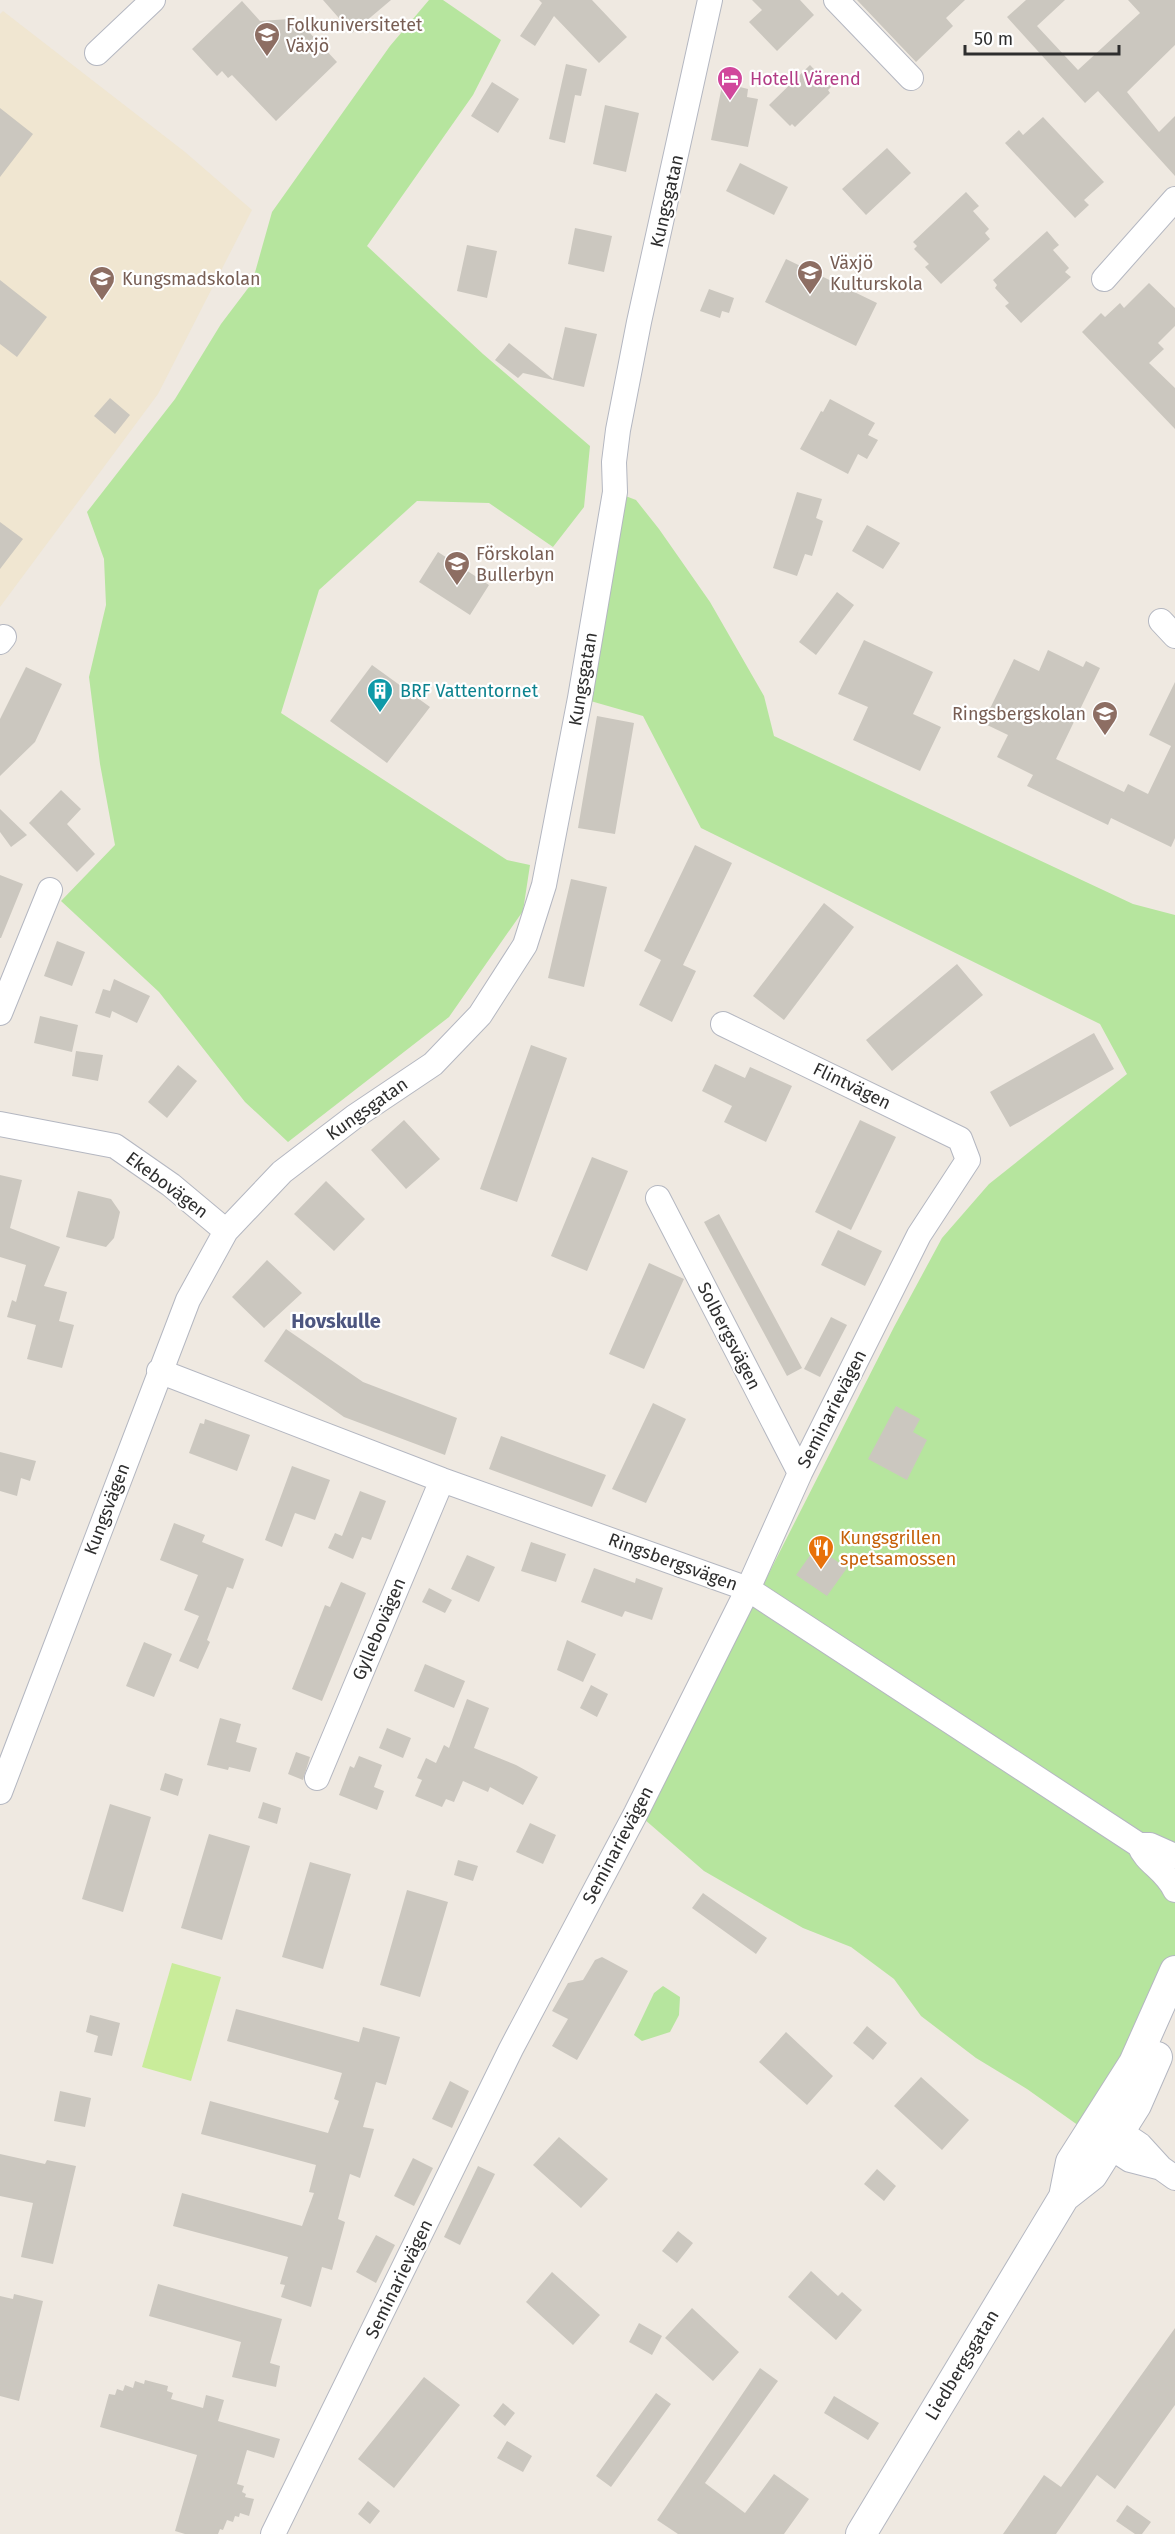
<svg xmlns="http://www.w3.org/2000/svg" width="1175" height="2534" font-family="'Fira Sans',sans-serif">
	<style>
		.education { fill: #f0e6d1 }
		.green { fill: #b6e59e }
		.pitch { fill: #c9ec9a }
		.building { fill: #cbc7bf }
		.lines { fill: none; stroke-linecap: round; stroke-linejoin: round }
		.minor-casing { stroke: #b4b7c1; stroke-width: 26 }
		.tertiary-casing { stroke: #b4b7c1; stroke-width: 32 }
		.minor { stroke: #fff; stroke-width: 24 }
		.tertiary { stroke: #fff; stroke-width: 30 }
		.labels { text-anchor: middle; stroke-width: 4.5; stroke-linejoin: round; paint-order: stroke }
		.education-label { font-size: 18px; fill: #785e54; stroke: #fff; text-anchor: start }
		.hotel-label { font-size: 18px; fill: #b23c85; stroke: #fff; text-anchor: start }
		.street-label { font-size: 18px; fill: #2e2e2e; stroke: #fff }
		.culture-label { font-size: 18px; fill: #0d838f; stroke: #fff; text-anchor: start }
		.food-label { font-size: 18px; fill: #c56008; stroke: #fff; text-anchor: start }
		.neighbourhood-label { font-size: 20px; font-weight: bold; fill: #4d5680; stroke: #fff }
	</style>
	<rect width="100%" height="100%" fill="#efe9e1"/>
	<path class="education" d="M3,11L185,152L252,210L158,394L0,607V14Z"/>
	<path class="green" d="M429,0H443L501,40L473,95L367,246L483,354L590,446L584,507L553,547L489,503L417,501L319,590L281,713L507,860L530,865L523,911L449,1017L288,1142L245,1102L159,992L61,901L115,845L100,764L89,677L106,605L104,559L87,512L175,399L221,324L252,283L272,212L390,46Z
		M615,492L636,500L659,529L710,602L764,696L774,736L1133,904L1175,915V1971L1089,2133L1027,2089L976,2058L921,2016L894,1979L851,1947L803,1928L704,1871L644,1819L894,1327L942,1238L989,1184L1127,1074L1100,1024L701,828L643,716L580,698Z
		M663,1986L680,1997L679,2015L670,2032L642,2041L634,2035L654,1993Z"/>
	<path class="pitch" d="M172,1963L221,1977L191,2081L142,2067Z"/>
	<path class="building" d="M323,0H391L352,33Z
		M539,0H592L627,37L599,63L554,16L535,46L520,36L542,3Z
		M752,0H800L814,15L777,51L749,22L762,10Z
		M857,0H965L946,18L953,26L916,62Z
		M1026,0H1065L1037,26L1078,70L1140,13L1128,0H1175V45L1127,92L1159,132L1175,116V176L1098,91L1085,103L1007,17Z
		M242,1L260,21L289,19L293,15L337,62L276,121L232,75L228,78L222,71L217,76L192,49Z
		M566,64L587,69L581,96L575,95L565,143L549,139Z
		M810,65L831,87L828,90L830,93L795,127L792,124L790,126L769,105Z
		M723,81L741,85L740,87L748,89L747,97L758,99L748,147L711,140Z
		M492,82L519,99L498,133L471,116Z
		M605,105L639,113L626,172L593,164Z
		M0,108L33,134L0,177Z
		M1043,117L1104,182L1084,200L1089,205L1075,218L1005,143L1019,130L1023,135Z
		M887,148L911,173L866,215L842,189Z
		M740,163L788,187L774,215L726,191Z
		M966,192L979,206L973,211L989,229L985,233L990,239L941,284L925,267L929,264L914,249L917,246L913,242Z
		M575,228L612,236L604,272L568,264Z
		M1047,231L1059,245L1053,250L1069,268L1065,272L1071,277L1021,323L1005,306L1009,303L995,288L997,285L993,280Z
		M467,245L497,251L487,298L457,291Z
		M786,259L877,303L856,346L765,302Z
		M0,280L47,317L17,357L0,344Z
		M1149,283L1175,308V326L1158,343L1164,349L1149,363L1175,388V429L1082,332L1101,313L1105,317L1120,303L1124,308Z
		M709,289L734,298L729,313L722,311L720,318L700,311Z
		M565,327L597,334L584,387L523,373L518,378L495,360L509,343L553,379Z
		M110,398L130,415L115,434L94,416Z
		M830,399L875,423L868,435L878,440L867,459L858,454L848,474L800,449L821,411L823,412Z
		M797,492L822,499L816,518L823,521L812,556L805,554L797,576L773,568Z
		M0,522L23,539L0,569Z
		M867,525L900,543L883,569L852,551Z
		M438,552L489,585L470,615L419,582Z
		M837,592L854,605L816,655L799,642Z
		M864,640L933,672L913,714L941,727L920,771L853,740L868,707L838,694Z
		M1048,650L1083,667L1086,661L1100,668L1056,759L1124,792L1128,784L1148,794L1171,746L1149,735L1175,682V838L1171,847L1111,818L1108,825L1027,786L1033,775L997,757L1008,735L983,723L1014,659L1039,671Z
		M372,665L430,707L387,763L330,721Z
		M26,667L62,684L35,742L0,776V719Z
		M597,716L634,723L615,834L578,828Z
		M61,790L81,809L67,824L95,854L77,872L29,823Z
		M0,809L27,835L11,847L0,832Z
		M695,845L732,863L683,965L696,971L672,1022L639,1005L661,960L644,951Z
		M0,875L23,884L1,938H0Z
		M571,879L607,887L584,987L548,978Z
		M824,903L854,927L784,1020L753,996Z
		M57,941L85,952L72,986L44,976Z
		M957,964L983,995L892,1071L866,1040Z
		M114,979L150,996L137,1023L112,1011L110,1018L95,1013L103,989L110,991Z
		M40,1016L78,1025L72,1052L34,1043Z
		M1094,1033L1114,1069L1010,1127L990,1092Z
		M531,1045L567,1058L517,1202L480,1189Z
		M76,1051L103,1055L98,1081L72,1076Z
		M715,1064L745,1078L750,1067L792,1086L766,1142L724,1122L732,1106L702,1091Z
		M178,1065L197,1081L167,1118L148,1102Z
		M404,1120L440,1159L406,1189L371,1150Z
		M860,1120L896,1137L851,1230L815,1212Z
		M592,1157L628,1171L587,1271L551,1256Z
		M0,1175L22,1180L10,1228L60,1247L44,1286L67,1292L59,1321L74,1325L62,1368L27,1359L36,1325L7,1317L12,1300L16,1302L26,1265L0,1257Z
		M326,1181L365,1219L334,1251L294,1214Z
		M78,1191L111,1199L120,1212L114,1238L106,1247L66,1237Z
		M719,1214L802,1368L787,1376L704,1222Z
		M838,1230L882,1251L865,1286L821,1265Z
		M267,1260L302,1293L264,1328L232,1297Z
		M649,1263L684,1279L644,1369L609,1354Z
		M831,1317L847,1325L820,1377L804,1369Z
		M286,1329L363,1382L457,1418L445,1455L344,1417L264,1361Z
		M653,1403L686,1419L646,1503L612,1489Z
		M896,1406L920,1419L913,1432L927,1440L907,1480L868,1459Z
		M205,1419L250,1435L237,1471L189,1453L200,1423L204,1424Z
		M501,1436L606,1475L592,1507L489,1469Z
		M0,1452L36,1461L30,1481L21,1478L17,1496L0,1491Z
		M292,1466L330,1480L315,1520L295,1513L282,1547L265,1540Z
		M360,1491L386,1501L371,1540L362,1537L353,1559L328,1548L335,1533L342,1536Z
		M174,1523L205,1535L202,1542L244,1559L233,1589L227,1587L207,1640L210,1642L198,1669L179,1661L199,1616L184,1610L198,1575L160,1560Z
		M531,1542L566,1554L556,1582L521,1571Z
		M816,1547L847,1568L827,1596L796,1575Z
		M467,1555L495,1567L479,1602L451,1589Z
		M594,1568L635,1583L636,1578L663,1588L652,1620L625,1611L622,1617L581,1602Z
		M341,1582L366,1593L322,1701L292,1689L325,1605L330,1607Z
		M429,1588L452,1600L445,1613L422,1602Z
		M567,1640L596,1654L583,1682L557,1670Z
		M144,1642L172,1654L154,1697L126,1686Z
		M425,1664L465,1681L454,1708L414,1691Z
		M591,1685L608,1694L597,1717L580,1708Z
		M467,1699L489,1708L474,1748L516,1765L538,1777L523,1805L490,1787L488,1792L463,1781L454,1802L446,1799L442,1807L415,1796L422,1780L417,1778L426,1758L436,1763L444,1745L449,1748Z
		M220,1718L241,1724L236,1742L257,1748L250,1772L229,1767L228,1770L207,1765Z
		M387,1728L411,1738L403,1758L379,1748Z
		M296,1752L310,1757L303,1780L288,1774Z
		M359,1756L382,1765L374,1787L384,1791L377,1810L339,1795L350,1766L354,1768Z
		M165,1773L183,1779L178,1796L160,1790Z
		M263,1802L281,1808L277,1824L258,1818Z
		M110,1804L151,1817L123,1912L82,1899Z
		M530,1823L556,1835L543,1864L516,1852Z
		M209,1834L250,1846L222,1940L181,1928Z
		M458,1860L478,1866L473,1881L454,1875Z
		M310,1862L351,1874L323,1969L282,1957Z
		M407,1890L448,1902L420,1997L380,1985Z
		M703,1893L767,1938L756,1954L692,1908Z
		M602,1957L628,1971L577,2060L552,2046L568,2019L552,2011L568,1983L583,1980L595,1960Z
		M236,2009L359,2042L363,2027L400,2037L386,2085L376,2082L363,2127L374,2129L360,2178L350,2174L338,2219L345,2222L332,2270L322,2267L311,2307L281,2297L285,2285L280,2284L288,2257L173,2226L182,2193L302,2226L314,2193L309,2192L316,2165L201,2134L210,2101L328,2133L339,2101L334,2099L342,2073L227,2041Z
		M90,2015L120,2023L112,2056L94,2052L98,2036L86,2032Z
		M867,2026L887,2043L873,2060L853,2043Z
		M786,2032L833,2076L807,2105L759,2062Z
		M921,2077L969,2120L942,2150L894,2106Z
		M450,2081L469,2091L452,2128L432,2119Z
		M60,2091L91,2098L85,2127L54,2121Z
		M559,2137L608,2179L581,2208L533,2165Z
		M0,2154L45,2164L47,2160L76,2166L53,2264L21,2257L33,2203L0,2196Z
		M413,2158L433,2168L414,2206L394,2196Z
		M478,2166L495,2174L460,2245L444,2237Z
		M877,2169L896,2186L884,2201L864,2184Z
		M678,2231L693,2243L677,2263L662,2251Z
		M376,2235L395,2245L376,2283L356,2272Z
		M811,2271L838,2296L842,2292L862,2310L836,2340L788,2297Z
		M552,2272L600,2315L573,2345L526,2302Z
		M158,2284L282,2319L270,2363L280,2366L276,2387L232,2377L241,2342L149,2316Z
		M14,2294L43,2301L19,2401L0,2396V2296L13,2299Z
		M692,2308L739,2352L713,2381L665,2338Z
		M639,2323L662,2336L652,2355L629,2342Z
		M1175,2328V2405L1115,2489L1097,2475L1056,2534H1003L1044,2475L1061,2487Z
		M760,2368L778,2381L705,2483L745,2513L774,2474L809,2499L784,2534H678L657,2520Z
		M424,2377L460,2405L394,2488L358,2459Z
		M145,2380L168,2386L167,2391L173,2393L171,2399L203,2408L206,2395L224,2400L218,2421L280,2439L274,2458L247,2450L237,2484L244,2486L242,2492L246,2494L245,2497L254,2499L249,2516L240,2513L239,2517L235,2516L233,2522L227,2520L223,2530L220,2529L218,2534H185L175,2531L197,2455L100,2427L109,2394L115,2395L117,2389L123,2391L125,2385L133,2388L135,2381L144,2384Z
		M656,2393L671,2404L611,2487L596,2476Z
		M834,2396L879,2423L868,2440L824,2413Z
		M503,2403L515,2413L505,2426L493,2416Z
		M507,2441L532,2456L523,2472L497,2458Z
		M368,2501L380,2511L370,2524L358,2514Z
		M1127,2505L1151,2522L1142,2534H1135L1116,2521Z"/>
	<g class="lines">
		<defs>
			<path id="minor" d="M836,0L911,78
				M97,53L153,0
				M1104,279L1175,199
				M1161,621L1175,636
				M0,642L4,637
				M0,1013L50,890
				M0,1124L115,1146L171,1185L226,1231
				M658,1198L800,1473
				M159,1371L442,1480L748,1589L1139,1845C1146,1863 1165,1869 1175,1890
				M317,1778L442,1480
				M0,1792L188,1300L226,1231L282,1172L354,1117L433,1064L480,1015L525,945L544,885L580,698L615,492L614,462L618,430L639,322L710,0
				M1139,1845H1150L1175,1856
				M1106,2122L1140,2145L1161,2168L1175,2178
				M1096,2138L1130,2160L1161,2168
				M273,2534L511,2049L636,1813L748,1589L800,1473L919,1235L968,1160L960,1139L723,1024"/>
			<path id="tertiary" d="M1064,2197L1092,2175L1136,2105L1157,2057
				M861,2534L1064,2197L1071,2162L1134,2063L1175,1971"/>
		</defs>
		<use href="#minor" class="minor-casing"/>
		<use href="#tertiary" class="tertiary-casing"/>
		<use href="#minor" class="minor"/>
		<use href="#tertiary" class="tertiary"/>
	</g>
	<defs>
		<symbol id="university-pin" viewBox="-11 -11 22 30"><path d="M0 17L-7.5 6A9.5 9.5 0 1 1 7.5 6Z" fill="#8d6e63" stroke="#fff"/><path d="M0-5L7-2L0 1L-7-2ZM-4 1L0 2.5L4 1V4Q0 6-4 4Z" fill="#fff"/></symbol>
		<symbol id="hotel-pin" viewBox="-11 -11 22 30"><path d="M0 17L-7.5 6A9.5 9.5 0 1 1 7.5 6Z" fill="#d1479c" stroke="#fff"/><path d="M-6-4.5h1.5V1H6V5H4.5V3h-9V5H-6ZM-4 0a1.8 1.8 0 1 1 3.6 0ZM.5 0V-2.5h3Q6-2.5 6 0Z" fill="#fff"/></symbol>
		<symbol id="school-pin" viewBox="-11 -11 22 30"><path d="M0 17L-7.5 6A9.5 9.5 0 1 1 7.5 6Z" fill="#8d6e63" stroke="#fff"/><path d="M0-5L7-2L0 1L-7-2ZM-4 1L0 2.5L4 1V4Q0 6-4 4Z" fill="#fff"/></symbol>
		<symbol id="building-pin" viewBox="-11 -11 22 30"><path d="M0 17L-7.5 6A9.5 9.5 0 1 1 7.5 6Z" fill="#0f9aa8" stroke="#fff"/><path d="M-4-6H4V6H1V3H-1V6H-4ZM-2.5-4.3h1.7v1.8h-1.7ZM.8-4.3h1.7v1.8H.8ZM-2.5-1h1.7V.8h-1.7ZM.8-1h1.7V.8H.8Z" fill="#fff"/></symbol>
		<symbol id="restaurant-pin" viewBox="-11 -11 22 30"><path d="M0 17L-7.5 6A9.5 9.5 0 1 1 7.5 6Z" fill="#e8710a" stroke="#fff"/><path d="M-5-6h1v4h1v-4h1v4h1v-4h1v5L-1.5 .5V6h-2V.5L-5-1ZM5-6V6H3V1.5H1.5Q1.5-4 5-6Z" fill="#fff"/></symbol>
	</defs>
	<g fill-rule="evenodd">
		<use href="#university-pin" x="252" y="20" width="30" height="40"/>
		<use href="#hotel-pin" x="715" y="64" width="30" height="40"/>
		<use href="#school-pin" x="795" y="258" width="30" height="40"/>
		<use href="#school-pin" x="87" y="264" width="30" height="40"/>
		<use href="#school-pin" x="442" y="549" width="30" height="40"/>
		<use href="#building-pin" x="365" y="676" width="30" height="40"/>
		<use href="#school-pin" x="1090" y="699" width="30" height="40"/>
		<use href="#restaurant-pin" x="806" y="1533" width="30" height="40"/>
	</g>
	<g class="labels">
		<g class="education-label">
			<text x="286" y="31">Folkuniversitetet<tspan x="286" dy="21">Växjö</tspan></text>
			<text x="830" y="269">Växjö<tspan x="830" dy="21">Kulturskola</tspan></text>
			<text x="122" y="285">Kungsmadskolan</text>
			<text x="476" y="560">Förskolan<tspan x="476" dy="21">Bullerbyn</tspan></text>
			<text x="1086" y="720" text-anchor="end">Ringsbergskolan</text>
		</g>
		<g class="hotel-label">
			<text x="750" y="85">Hotell Värend</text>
		</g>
		<g class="street-label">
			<text transform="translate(667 201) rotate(-77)" y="6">Kungsgatan</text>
			<text transform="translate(583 679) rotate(-80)" y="6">Kungsgatan</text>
			<text transform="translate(852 1086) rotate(26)" y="6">Flintvägen</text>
			<text transform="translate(367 1109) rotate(-35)" y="6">Kungsgatan</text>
			<text transform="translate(167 1185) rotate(37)" y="6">Ekebovägen</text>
			<text transform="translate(729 1336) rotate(63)" y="6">Solbergsvägen</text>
			<text transform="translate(832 1409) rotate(-63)" y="6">Seminarievägen</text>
			<text transform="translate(107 1509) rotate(-69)" y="6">Kungsvägen</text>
			<text transform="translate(673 1562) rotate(20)" y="6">Ringsbergsvägen</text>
			<text transform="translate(379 1629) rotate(-67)" y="6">Gyllebovägen</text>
			<text transform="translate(618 1845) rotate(-62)" y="6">Seminarievägen</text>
			<text transform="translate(399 2279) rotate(-64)" y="6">Seminarievägen</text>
			<text transform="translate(962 2365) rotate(-59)" y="6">Liedbergsgatan</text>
		</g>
		<g class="culture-label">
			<text x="400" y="697">BRF Vattentornet</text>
		</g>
		<g class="food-label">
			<text x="840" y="1544">Kungsgrillen<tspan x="840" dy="21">spetsamossen</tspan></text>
		</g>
		<g class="neighbourhood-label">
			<text x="336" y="1328">Hovskulle</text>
		</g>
	</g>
	<path d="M965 45v9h154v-9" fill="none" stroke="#2e2e2e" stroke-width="3"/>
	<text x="974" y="45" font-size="18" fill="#2e2e2e" stroke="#ffffff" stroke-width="4.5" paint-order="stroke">50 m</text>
</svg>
